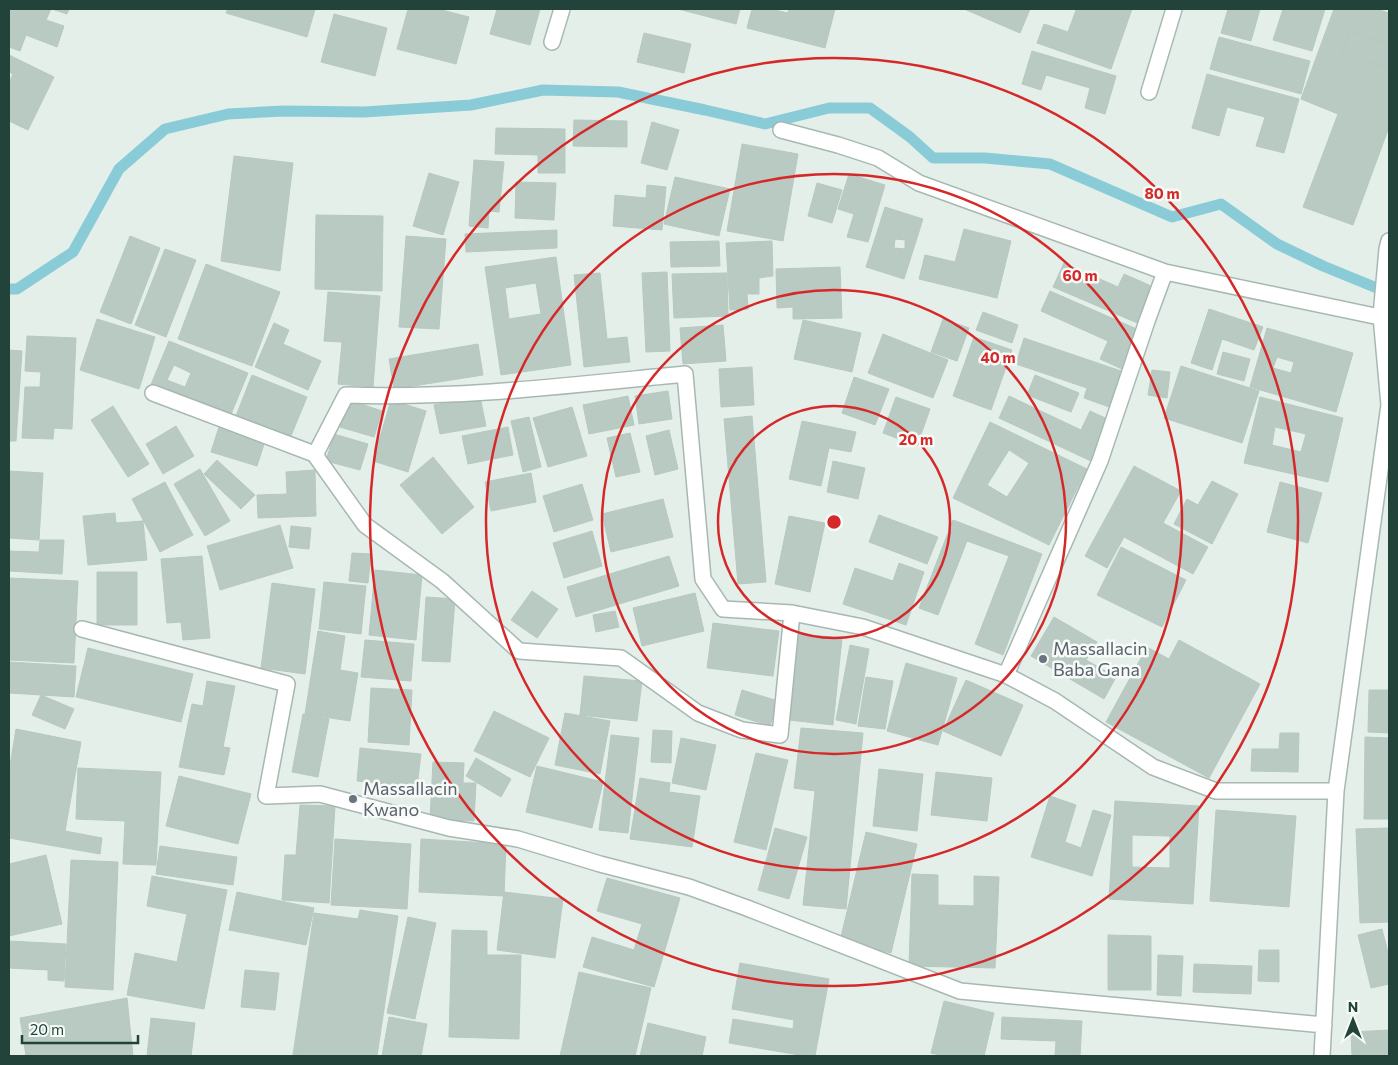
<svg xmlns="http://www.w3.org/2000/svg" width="1398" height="1065" font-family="Commissioner,sans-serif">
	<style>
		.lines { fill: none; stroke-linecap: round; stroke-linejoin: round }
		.stream { stroke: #89ccd8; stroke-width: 11 }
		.building { fill: #b9cac3; stroke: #b6c9c1; fill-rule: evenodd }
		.street-casing { stroke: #a7b8b2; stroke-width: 18 }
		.street { stroke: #fff; stroke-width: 15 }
		.ring { fill: none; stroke: #d62828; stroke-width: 2.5 }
		.worship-dot { fill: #6b7280; stroke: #f6fbf8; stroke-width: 2 }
		.labels { text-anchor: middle; stroke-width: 5; stroke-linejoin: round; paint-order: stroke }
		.worship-label { font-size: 18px; fill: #5b616d; stroke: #f6fbf8; text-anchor: start }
		.centre { fill: #d62828; stroke: #f6fbf8; stroke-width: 2.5 }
		.ring-label { font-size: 15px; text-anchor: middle; font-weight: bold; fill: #d62828; stroke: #f6fbf8; stroke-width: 5; stroke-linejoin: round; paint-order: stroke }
	</style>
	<rect width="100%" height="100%" fill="#e5efea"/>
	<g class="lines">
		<path class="stream" d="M9,289H17L73,252L119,169L165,129L228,114L284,111L364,112L471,105L543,90L618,92L705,110L765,124L829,108H870L910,137L933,158H985L1050,164L1172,217L1221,204L1277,244L1323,266L1389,293"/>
	</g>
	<path class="building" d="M9,9H51L46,20L64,26L57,47L26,35L20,51L9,47Z
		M52,9H69L67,14Z
		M228,9H315L307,37L226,13Z
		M408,9H438L469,17L456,64L397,49Z
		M497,9H540L530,45L490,34Z
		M678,9H740L736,24Z
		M752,9H770L788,13L789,9H835L825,48L747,28Z
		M964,9H1030L1020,33Z
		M1074,9H1132L1111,69L1037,43L1044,24L1068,32L1076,10Z
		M1228,9H1260L1251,41L1221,33Z
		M1283,9H1325L1312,51L1273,40Z
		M1334,9H1377L1389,13V44L1349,32L1342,54L1384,67L1389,48V127L1353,225L1303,207L1338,114L1301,99Z
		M334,14L387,28L375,76L321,62Z
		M1349,32L1389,44L1384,67L1342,54Z
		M644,33L691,44L684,73L637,62Z
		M1219,37L1310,61L1301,94L1210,69Z
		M1032,51L1116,76L1105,114L1085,108L1090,88L1046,75L1041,90L1022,84Z
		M9,55L54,77L28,130L9,121V83L13,74L9,72Z
		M1207,74L1299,99L1284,153L1256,146L1265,117L1227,107L1219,136L1192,128Z
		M574,120L627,121V147L573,146Z
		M652,122L679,130L667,170L641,163Z
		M496,128L565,129V173H538V155L495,154Z
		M742,144L798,154L783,241L727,231Z
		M234,156L293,163L280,271L221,261Z
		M474,160L504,162L499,212L489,211L488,228L469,226Z
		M429,173L459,182L443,235L413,226Z
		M849,174L885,185L868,242L847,237L854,214L838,209Z
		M675,177L730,189L719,236L664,224Z
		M516,182L556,183L554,220L515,218Z
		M817,183L842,190L832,223L808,216Z
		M647,185L666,187L662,230L613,226L615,195L646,198Z
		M885,207L923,219L904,279L866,267ZM895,239L905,240V249L894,248Z
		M316,215L383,216L382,291L315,289Z
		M964,229L1011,241L997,298L919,279L925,255L955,262Z
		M557,230V248L466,252L465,234Z
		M130,236L160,248L131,324L100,312Z
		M406,236L446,239L439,329L399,327Z
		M719,241L720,266L671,267L670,242Z
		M772,241L773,276L759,278V294H747L748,309L730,310L726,243Z
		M165,249L196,260L166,337L135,325Z
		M556,257L571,365L501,375L485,267ZM536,283L541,314L509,319L505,288Z
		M1064,263L1118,287L1124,274L1158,289L1142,325L1053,287Z
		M206,264L280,292L252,366L178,339Z
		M840,267L842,318L793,319V307L777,308L776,269Z
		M667,272L670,351L646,352L642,273Z
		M600,273L607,339L627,337L630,362L584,367L574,275Z
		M727,273L728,316L674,318L672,274Z
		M1050,291L1139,330L1122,369L1100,359L1108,341L1041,311Z
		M328,292L380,296L373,387L338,384L342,342L324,341Z
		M1209,309L1263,327L1254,350L1222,339L1212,370L1191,363Z
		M983,312L1018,325L1012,343L976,330Z
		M97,319L155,337L139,389L80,370Z
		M943,319L969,328L957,361L931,352Z
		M803,320L861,333L852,372L794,359Z
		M274,323L289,330L283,344L321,361L308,390L255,367Z
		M723,325L726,361L683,364L680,328Z
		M1267,328L1353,353L1336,412L1250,387ZM1277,357L1294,362L1291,373L1273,368Z
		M883,334L948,360L933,398L868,373Z
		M27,336L76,338L72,429L54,428L53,439L22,438L25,387H40L41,372L25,371Z
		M974,337L1012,350L991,410L953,396Z
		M1024,338L1121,371L1109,407L1084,398L1087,388L1016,364Z
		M169,341L248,373L229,419L150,387ZM174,365L191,373L185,387L167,380Z
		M478,344L483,375L394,389L389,359Z
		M9,350L22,351L16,441H9Z
		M1223,352L1250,359L1244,381L1217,374Z
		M1181,366L1259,391L1242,443L1164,418Z
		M752,367L754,405L721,407L719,369Z
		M1152,370L1170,372L1167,398L1148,395Z
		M252,375L307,397L288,443L234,421Z
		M1035,375L1079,393L1071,412L1027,395Z
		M854,377L889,389L875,425L842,413Z
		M668,391L672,419L639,424L635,396Z
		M628,396L634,425L589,434L583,405Z
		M1009,396L1081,430L1090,411L1112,421L1093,462L999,418Z
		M480,397L486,426L440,434L434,405Z
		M896,397L930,409L917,446L883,433Z
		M1260,397L1343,418L1328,482L1244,463ZM1275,427L1306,434L1301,452L1272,445Z
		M349,400L382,411L374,437L340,427Z
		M391,400L426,411L408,472L373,461Z
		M113,406L149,464L128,477L91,420Z
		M572,407L587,456L548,467L533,418Z
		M752,416L766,582L738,584L724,419Z
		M529,417L541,467L523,472L511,421Z
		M802,421L856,432L851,452L829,448L821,486L789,479Z
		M990,422L1087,469L1049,545L953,498ZM1009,450L1029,463L1007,497L987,485Z
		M176,426L194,456L163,474L146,444Z
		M219,427L265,441L257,466L211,452Z
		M508,427L513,455L468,464L462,436Z
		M669,430L678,469L655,475L646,436Z
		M630,433L640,472L616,477L607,438Z
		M334,434L368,444L360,470L326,461Z
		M433,457L474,507L442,534L400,485Z
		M217,460L255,495L241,509L204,474Z
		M833,461L865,468L858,499L827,492Z
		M1134,466L1181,491L1163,523L1208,547L1193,574L1124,537L1107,568L1085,556Z
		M200,469L230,521L205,536L174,484Z
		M315,470L316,516L258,518L257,495L287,494L286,472Z
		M9,471L43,473L39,540L9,538Z
		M531,473L536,502L491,511L485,482Z
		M1212,481L1238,494L1212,544L1174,524L1187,499L1198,505Z
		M165,482L193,535L160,552L132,499Z
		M1280,482L1322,493L1308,543L1267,532Z
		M582,484L593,520L554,532L543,496Z
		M663,499L673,537L611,552L602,514Z
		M115,513L116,523L143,521L147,560L88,565L83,516Z
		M879,515L938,537L927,564L869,542Z
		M789,516L825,523L810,592L775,584Z
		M953,520L1042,554L1003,655L975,644L1009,556L967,541L938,615L919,608Z
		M280,525L293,568L220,590L207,546Z
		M291,526L311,528L309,549L289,547Z
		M592,531L602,566L564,578L553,543Z
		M40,540H64L62,574L9,571V551L39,552Z
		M1121,547L1186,580L1162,627L1097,595Z
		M352,553L371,554L368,583L349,581Z
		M202,556L210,638L183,640L181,622L167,623L161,559Z
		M669,556L679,586L576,617L567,587Z
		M899,563L924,572L906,625L843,604L855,568L893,581Z
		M375,570L422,575L416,640L369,635Z
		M97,572H137V625H97Z
		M9,578L78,581L74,663L9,660Z
		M324,582L366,586L361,634L319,629Z
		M272,583L315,589L305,674L261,668Z
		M532,591L558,609L537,638L511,620Z
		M695,593L704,631L642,646L633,608Z
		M426,597L455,599L450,662L422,661Z
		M615,611L619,627L596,632L593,615Z
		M1054,617L1097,642L1086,660L1116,677L1104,699L1031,656Z
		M713,623L779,631L773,676L707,668Z
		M318,631L345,636L340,670L358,673L350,721L305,714Z
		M799,634L842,638L833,725L789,720Z
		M365,640L414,644L411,681L361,677Z
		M1179,640L1260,684L1209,778L1106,722L1147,647L1169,659Z
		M850,645L869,649L856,724L836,720Z
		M88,648L193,674L181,722L76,697Z
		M9,662L76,666L74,697L9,693Z
		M906,663L957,678L938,745L887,731Z
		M584,676L642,681L637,721L580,715Z
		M866,677L893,681L885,729L858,726Z
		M966,680L1023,705L1001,756L943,731Z
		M207,681L235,686L223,747L230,748L224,775L179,767L192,704L203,706Z
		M371,688L412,690L409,745L368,742Z
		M742,690L778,701L770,726L735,715Z
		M1369,690H1389V733L1368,732Z
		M41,695L74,709L65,729L32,715Z
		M494,711L549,738L530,777L474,751Z
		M565,713L610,721L600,774L555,765Z
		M303,714L329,719L318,777L292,772Z
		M801,728L863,733L846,909L803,905L815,791L794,788Z
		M16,729L81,742L65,831L102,838L100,854L9,838V771Z
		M653,730L672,731L671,763L651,762Z
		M1280,733H1299L1298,772L1251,771L1252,749H1279Z
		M611,735L639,738L628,833L599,830Z
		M1365,737L1389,738V819H1364Z
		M681,738L716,745L706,790L672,783Z
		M360,748L421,754L417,787L357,781Z
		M756,753L788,760L766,850L734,842Z
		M476,758L511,779L501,797L466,776Z
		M433,762L464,763L463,783H476L474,821L430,819Z
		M537,766L603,782L592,828L526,812Z
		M78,768L161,772L156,865L123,864L125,821L76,819Z
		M879,769L923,774L917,831L873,826Z
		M936,772L992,778L987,821L931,815Z
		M179,776L251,794L238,844L166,826Z
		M640,778L670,783L669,792L700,796L692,847L630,839Z
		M1050,796L1076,805L1065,842L1081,848L1093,810L1111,815L1092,876L1031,857Z
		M1115,801L1199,806L1193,904L1109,899ZM1132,835L1170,836V868L1132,867Z
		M300,805L335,806L329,903L282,900L285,855H296Z
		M1216,810L1296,816L1289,907L1210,901Z
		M775,828L807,837L789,899L758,890Z
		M1389,828V922L1360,923L1356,829Z
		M866,832L917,844L891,953L840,941Z
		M335,839L411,844L407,909L331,905Z
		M421,839L506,844L504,896L419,892Z
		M160,846L237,857L233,885L156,874Z
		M46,855L62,924L9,936V864Z
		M71,860L118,862L113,990L65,987Z
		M912,874L938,875V905L974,906V876L999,877L995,968L909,966Z
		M152,876L227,890L204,1009L127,995L135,953L177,962L187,914L147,906Z
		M607,878L680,898L654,987L583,967L592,937L634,950L642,924L597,911Z
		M237,892L314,908L306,945L229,930Z
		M504,892L563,899L555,958L497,950Z
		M360,910L398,916L377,1056H303L293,1055L314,913L358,919Z
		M408,917L436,923L415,1019L387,1013Z
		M1382,929L1389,957V984L1371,988L1358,935Z
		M452,930L487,931V955H521L519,1039L449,1037Z
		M1108,935L1151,936V990H1108Z
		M9,941L66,944L64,981L48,980V970L9,968Z
		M1259,950H1279V982L1258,981Z
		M1158,955L1183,956L1181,996L1157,995Z
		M740,963L829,979L815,1056H805L729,1043L733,1019L793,1029L794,1020L732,1009Z
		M1194,964L1252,966L1251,994L1193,992Z
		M245,970L279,973L275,1010L241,1007Z
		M579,972L651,988L635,1056H560Z
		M127,998L133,1056H26L20,1018Z
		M944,1001L994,1013L984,1056H945L931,1053Z
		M389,1017L427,1024L421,1056H382Z
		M1002,1017L1082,1021L1080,1056H1055L1056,1041L1001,1039Z
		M151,1018L195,1023L191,1056H147Z
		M648,1023L706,1037L702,1056H640Z
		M1389,1030V1056H1352L1351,1032Z"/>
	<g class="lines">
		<defs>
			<path id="street" d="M552,42L562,9
				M1149,92L1174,9
				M781,130L838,145L878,158L919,183L1165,272
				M1389,241L1387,249L1381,316L1389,405
				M153,393L317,455
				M792,613L780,735L742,730L698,713L621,658L519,651L442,581L365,525L315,455L346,395C459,399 572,385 685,374L703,579L723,609L792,613L863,627L1006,675L1055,701L1153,767L1216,791H1336
				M82,629L287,684L266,796L320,794L449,828L518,839L600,864L689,887L747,908L960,991L1324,1025
				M1006,675L1100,461L1147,321L1165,272L1389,319
				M1322,1056L1336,791L1389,405"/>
		</defs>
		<use href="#street" class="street-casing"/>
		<use href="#street" class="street"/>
	</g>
	<g class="ring">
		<circle cx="834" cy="522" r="116"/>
		<circle cx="834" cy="522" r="232"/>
		<circle cx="834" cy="522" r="348"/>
		<circle cx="834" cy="522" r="464"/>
	</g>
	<g class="worship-dot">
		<circle cx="1043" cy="659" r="5"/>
		<circle cx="353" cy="799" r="5"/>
	</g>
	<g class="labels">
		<g class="worship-label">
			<text x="1053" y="655">Massallacin<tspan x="1053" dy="21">Baba Gana</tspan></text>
			<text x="363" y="795">Massallacin<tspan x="363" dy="21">Kwano</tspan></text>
		</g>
	</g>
	<circle cx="834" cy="522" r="8" class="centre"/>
	<g class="ring-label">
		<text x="1162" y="199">80 m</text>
		<text x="1080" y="281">60 m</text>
		<text x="998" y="363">40 m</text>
		<text x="916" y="445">20 m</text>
	</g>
	<rect width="1398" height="1065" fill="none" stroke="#22433a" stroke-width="20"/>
	<g transform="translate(1353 1020)" stroke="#f6fbf8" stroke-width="4" paint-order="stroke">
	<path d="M0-4L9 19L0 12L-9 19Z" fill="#22433a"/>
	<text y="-8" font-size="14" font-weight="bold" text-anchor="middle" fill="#22433a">N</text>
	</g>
	<path d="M22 1035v8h116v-8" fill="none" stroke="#22433a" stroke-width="2.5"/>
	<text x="30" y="1035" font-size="15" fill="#22433a" stroke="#f6fbf8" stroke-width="4" paint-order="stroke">20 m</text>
</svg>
